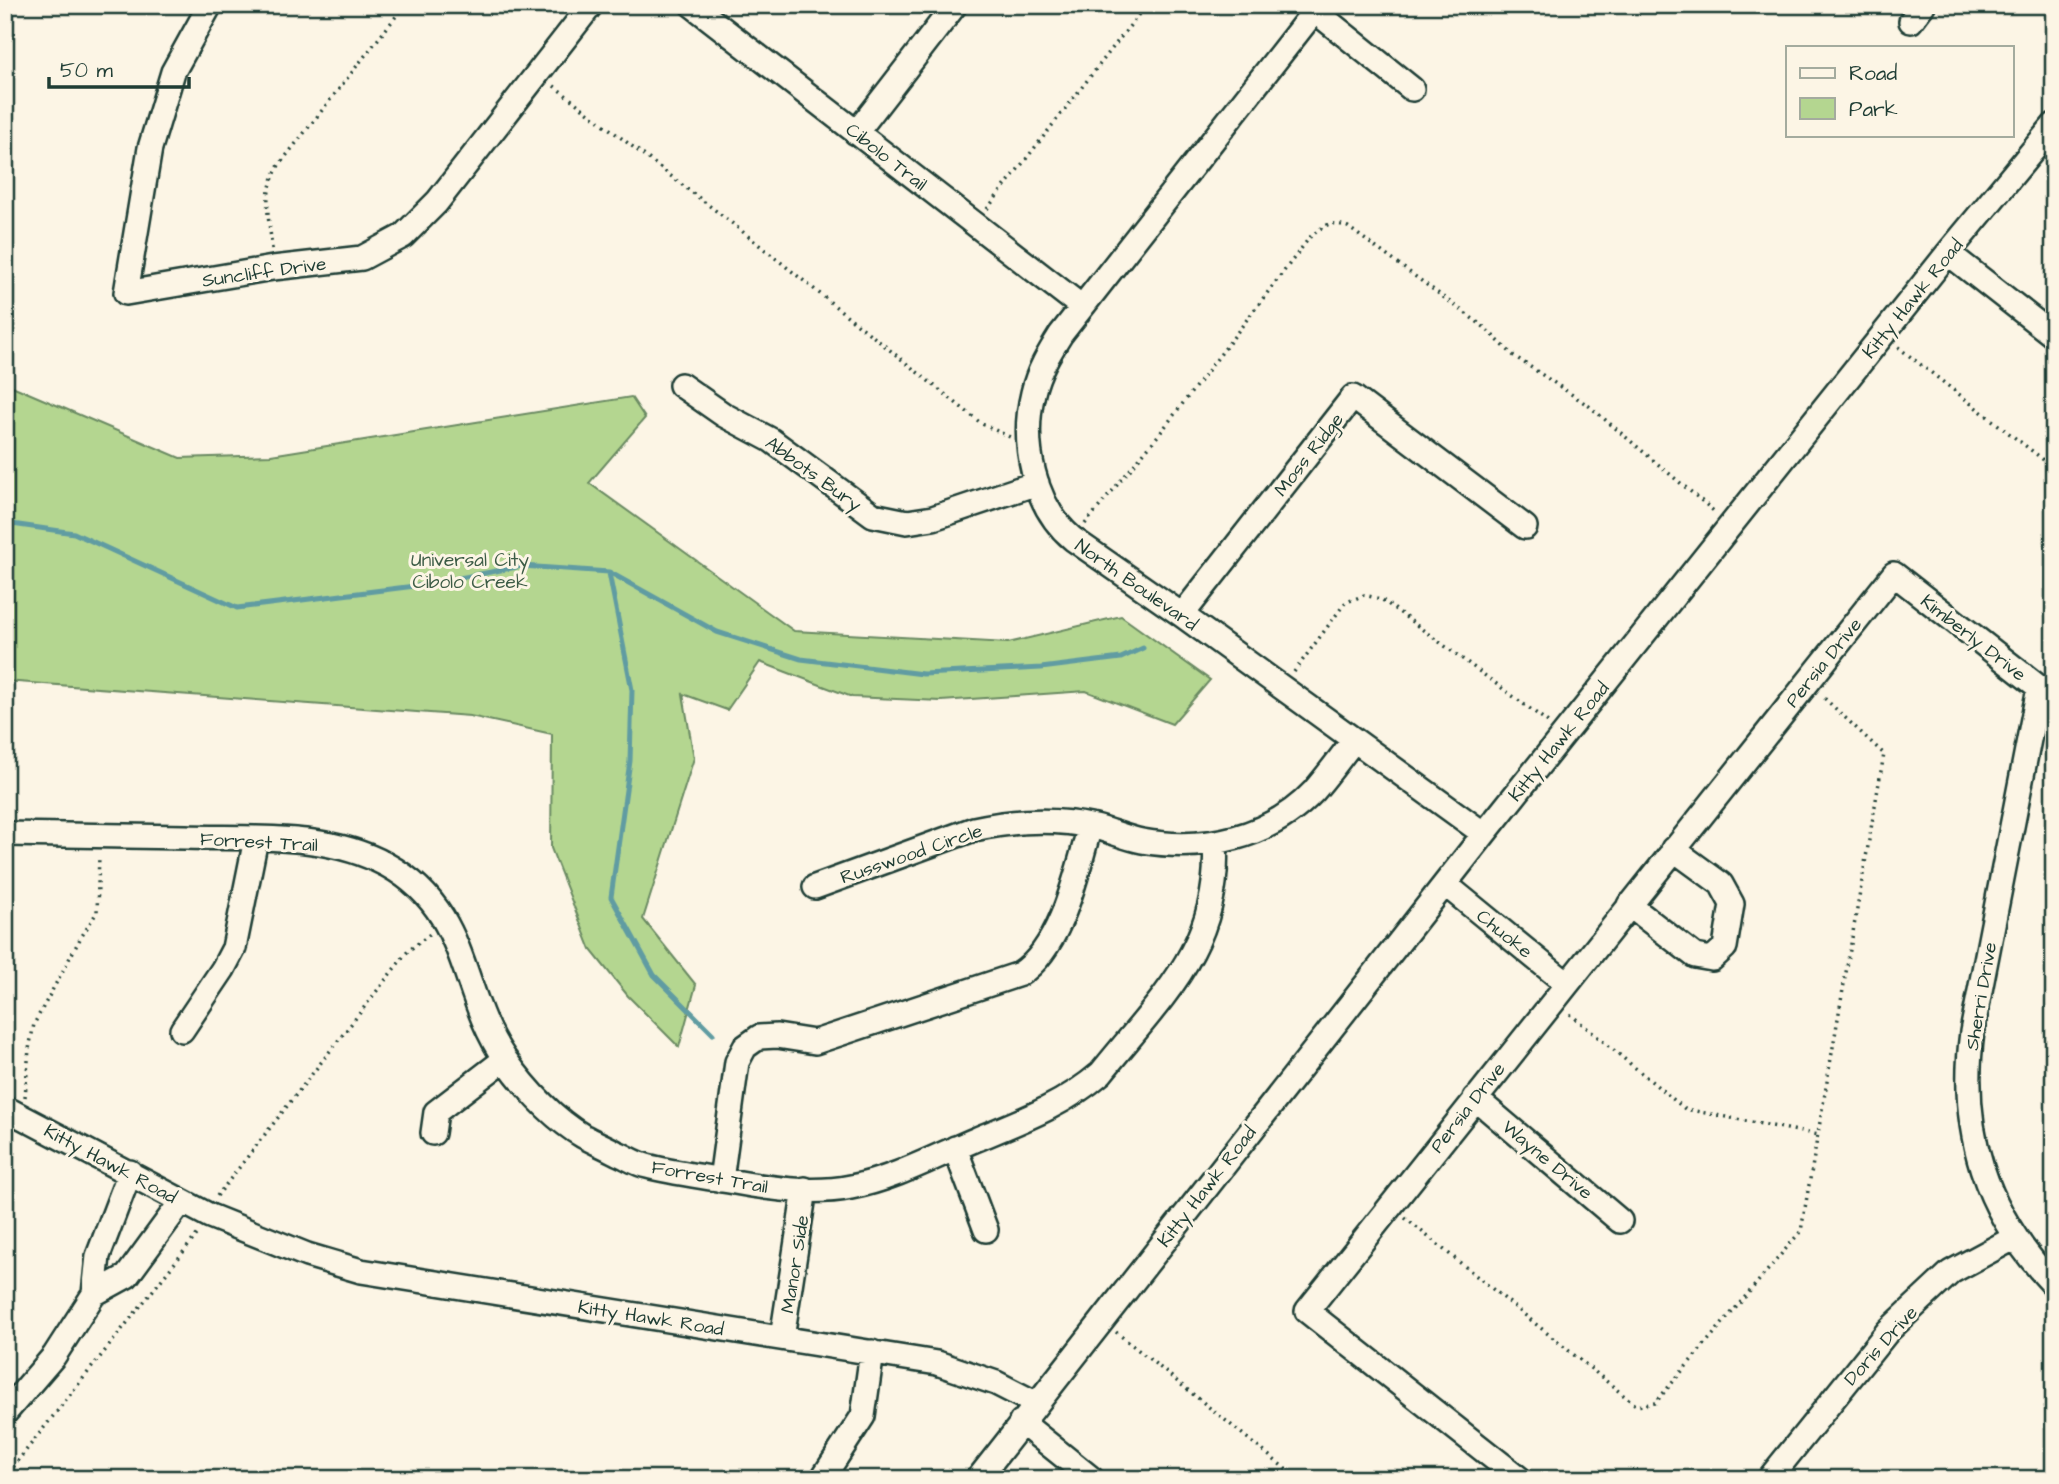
<svg xmlns="http://www.w3.org/2000/svg" width="2059" height="1484" font-family="'Architects Daughter',sans-serif">
	<style>
		.green { fill: #b4d690; stroke: #6a8a62; stroke-width: 2 }
		.lines { fill: none; stroke-linecap: round; stroke-linejoin: round }
		.stream { stroke: #619ca2; stroke-width: 5 }
		.minor-casing { stroke: #1f3d34; stroke-width: 28 }
		.path { stroke: #1f3d34; stroke-width: 3.5; stroke-dasharray: 2 5; stroke-linecap: butt }
		.minor { stroke: #fcf5e5; stroke-width: 23 }
		.labels { text-anchor: middle; stroke-width: 6; stroke-linejoin: round; paint-order: stroke }
		.street-label { font-size: 19px; fill: #1f3d34; stroke: #fcf5e5 }
		.park-label { font-size: 19px; fill: #3d5c46; stroke: #fcf5e5 }
	</style>
	<rect width="100%" height="100%" fill="#fcf5e5"/>
	<filter id="ink" filterUnits="userSpaceOnUse"><feTurbulence type="fractalNoise" baseFrequency=".0143" numOctaves="2"/><feDisplacementMap in="SourceGraphic" scale="14" xChannelSelector="R" yChannelSelector="G"/><feConvolveMatrix kernelMatrix="1 2 1 2 8 2 1 2 1" color-interpolation-filters="sRGB"/></filter>
	<g filter="url(#ink)">
		<path class="green" d="M5,383L180,458L271,455L631,397L645,418L589,483L794,631L1008,643L1121,616L1210,680L1172,724L1086,691L941,701L852,697L760,662L727,710L683,694L694,758L643,919L696,985L679,1047L628,996L591,950L551,848L552,734L470,716L5,681Z"/>
		<g class="lines">
			<path class="stream" d="M5,523L74,533L237,608L423,585L522,566L609,572L717,632L801,659L923,674L1041,668L1121,658L1143,648
				M609,573L632,690L630,761L611,897L654,975L713,1034"/>
			<defs>
				<path id="minor" d="M210,5L173,72L150,148L126,293L273,268L362,258L403,236L437,202L591,5
					M692,5L1082,307
					M1319,5L1061,334C1049,353 1038,371 1033,393C1021,442 1033,506 1073,539L1182,615L1484,834
					M1315,11L1412,89
					M1911,21L1923,5
					M856,133L955,5
					M1948,253L2054,336
					M681,385L724,415L771,440L873,515L907,522L933,518L1037,483
					M1182,615L1353,397L1525,527
					M2039,688L1972,1032C1959,1131 1985,1213 2054,1285
					M5,834C65,835 125,836 186,837C252,839 327,832 387,865C471,911 458,992 505,1059C525,1087 553,1118 583,1136C594,1142 606,1147 617,1153C627,1157 636,1164 647,1166C673,1173 702,1176 729,1181C767,1188 812,1195 851,1187C894,1179 936,1156 977,1139C1021,1121 1064,1105 1101,1073C1160,999 1222,945 1215,843
					M1445,884L1566,983
					M815,887L974,829C1015,820 1054,818 1095,827C1111,831 1126,838 1142,841C1204,852 1270,838 1314,791C1328,775 1341,757 1354,740
					M1629,905L1695,956L1712,959L1725,947L1732,904L1721,884L1673,849
					M182,1030L223,969L234,948L256,839
					M1475,1098L1620,1221
					M5,1108L210,1216L307,1255L361,1271L937,1363L996,1383L1035,1403
					M433,1133L436,1112L505,1059
					M955,1148L986,1230
					M721,1180L737,1062L745,1047L759,1037L777,1036L815,1042L1020,974C1062,947 1077,872 1090,826
					M94,1294L127,1276L182,1201
					M782,1338L805,1189
					M5,1413L54,1356L94,1294L98,1256L130,1172
					M1021,1422L1092,1479
					M822,1479L863,1416L872,1352
					M978,1479L1484,834L1948,253L2054,125
					M1520,1479L1307,1311L1894,574L2054,699
					M1769,1479L1888,1331L1951,1272L2014,1238"/>
			</defs>
			<use href="#minor" class="minor-casing"/>
			<path class="path" d="M554,86L733,224L982,424L1010,437
				M987,209L1146,5
				M272,249C269,213 261,199 279,165L405,5
				M1898,347L2054,468
				M1085,524L1161,432L1310,237C1325,225 1329,220 1348,227L1484,327L1514,356L1589,406L1716,513
				M1294,672L1345,603L1364,595L1381,599L1548,722
				M1570,1014L1685,1109L1818,1135
				M25,1097L29,1049L34,1024L80,939L97,912L99,856
				M217,1196L408,951L430,934
				M1405,1218L1637,1406L1655,1403L1801,1231L1884,754L1822,696
				M1116,1332L1298,1479
				M6,1479L16,1463L200,1231
				M1951,1479L1971,1475L2008,1479"/>
			<use href="#minor" class="minor"/>
		</g>
	</g>
	<g class="labels">
		<g class="street-label">
			<text transform="translate(887 156) rotate(38)" y="7">Cibolo Trail</text>
			<text transform="translate(264 271) rotate(-8)" y="7">Suncliff Drive</text>
			<text transform="translate(1912 298) rotate(-51)" y="7">Kitty Hawk Road</text>
			<text transform="translate(1308 454) rotate(-52)" y="7">Moss Ridge</text>
			<text transform="translate(814 473) rotate(36)" y="7">Abbots Bury</text>
			<text transform="translate(1137 584) rotate(35)" y="7">North Boulevard</text>
			<text transform="translate(1974 637) rotate(38)" y="7">Kimberly Drive</text>
			<text transform="translate(1823 662) rotate(-51)" y="7">Persia Drive</text>
			<text transform="translate(1558 741) rotate(-51)" y="7">Kitty Hawk Road</text>
			<text transform="translate(259 841) rotate(3)" y="7">Forrest Trail</text>
			<text transform="translate(911 853) rotate(-19)" y="7">Russwood Circle</text>
			<text transform="translate(1505 933) rotate(39)" y="7">Chuoke</text>
			<text transform="translate(1980 996) rotate(-80)" y="7">Sherri Drive</text>
			<text transform="translate(1467 1107) rotate(-52)" y="7">Persia Drive</text>
			<text transform="translate(1548 1159) rotate(40)" y="7">Wayne Drive</text>
			<text transform="translate(111 1163) rotate(28)" y="7">Kitty Hawk Road</text>
			<text transform="translate(710 1176) rotate(10)" y="7">Forrest Trail</text>
			<text transform="translate(1206 1186) rotate(-52)" y="7">Kitty Hawk Road</text>
			<text transform="translate(794 1264) rotate(-81)" y="7">Manor Side</text>
			<text transform="translate(651 1317) rotate(9)" y="7">Kitty Hawk Road</text>
			<text transform="translate(1880 1345) rotate(-48)" y="7">Doris Drive</text>
		</g>
		<g class="park-label">
			<text x="470" y="566">Universal City<tspan x="470" dy="22">Cibolo Creek</tspan></text>
		</g>
	</g>
	<rect width="2059" height="1484" fill="none" stroke="#fcf5e5" stroke-width="28"/>
	<rect x="14" y="14" width="2031" height="1456" fill="none" stroke="#1f3d34" stroke-width="2.5" filter="url(#ink)"/>
	<rect x="1786" y="46" width="228" height="91" fill="#fcf5e5" stroke="#a4ab9e" stroke-width="2"/>
	<rect x="1800" y="68" width="35" height="10" fill="#fcf5e5" stroke="#a4ab9e" stroke-width="2"/>
	<text x="1849" y="80" font-size="21" fill="#1f3d34">Road</text>
	<rect x="1800" y="98" width="35" height="21" fill="#b4d690" stroke="#a4ab9e" stroke-width="2"/>
	<text x="1849" y="116" font-size="21" fill="#1f3d34">Park</text>
	<path d="M49 77v10h140v-10" fill="none" stroke="#1f3d34" stroke-width="3.5"/>
	<text x="60" y="77" font-size="21" fill="#1f3d34" stroke="#fcf5e5" stroke-width="5" paint-order="stroke">50 m</text>
</svg>
